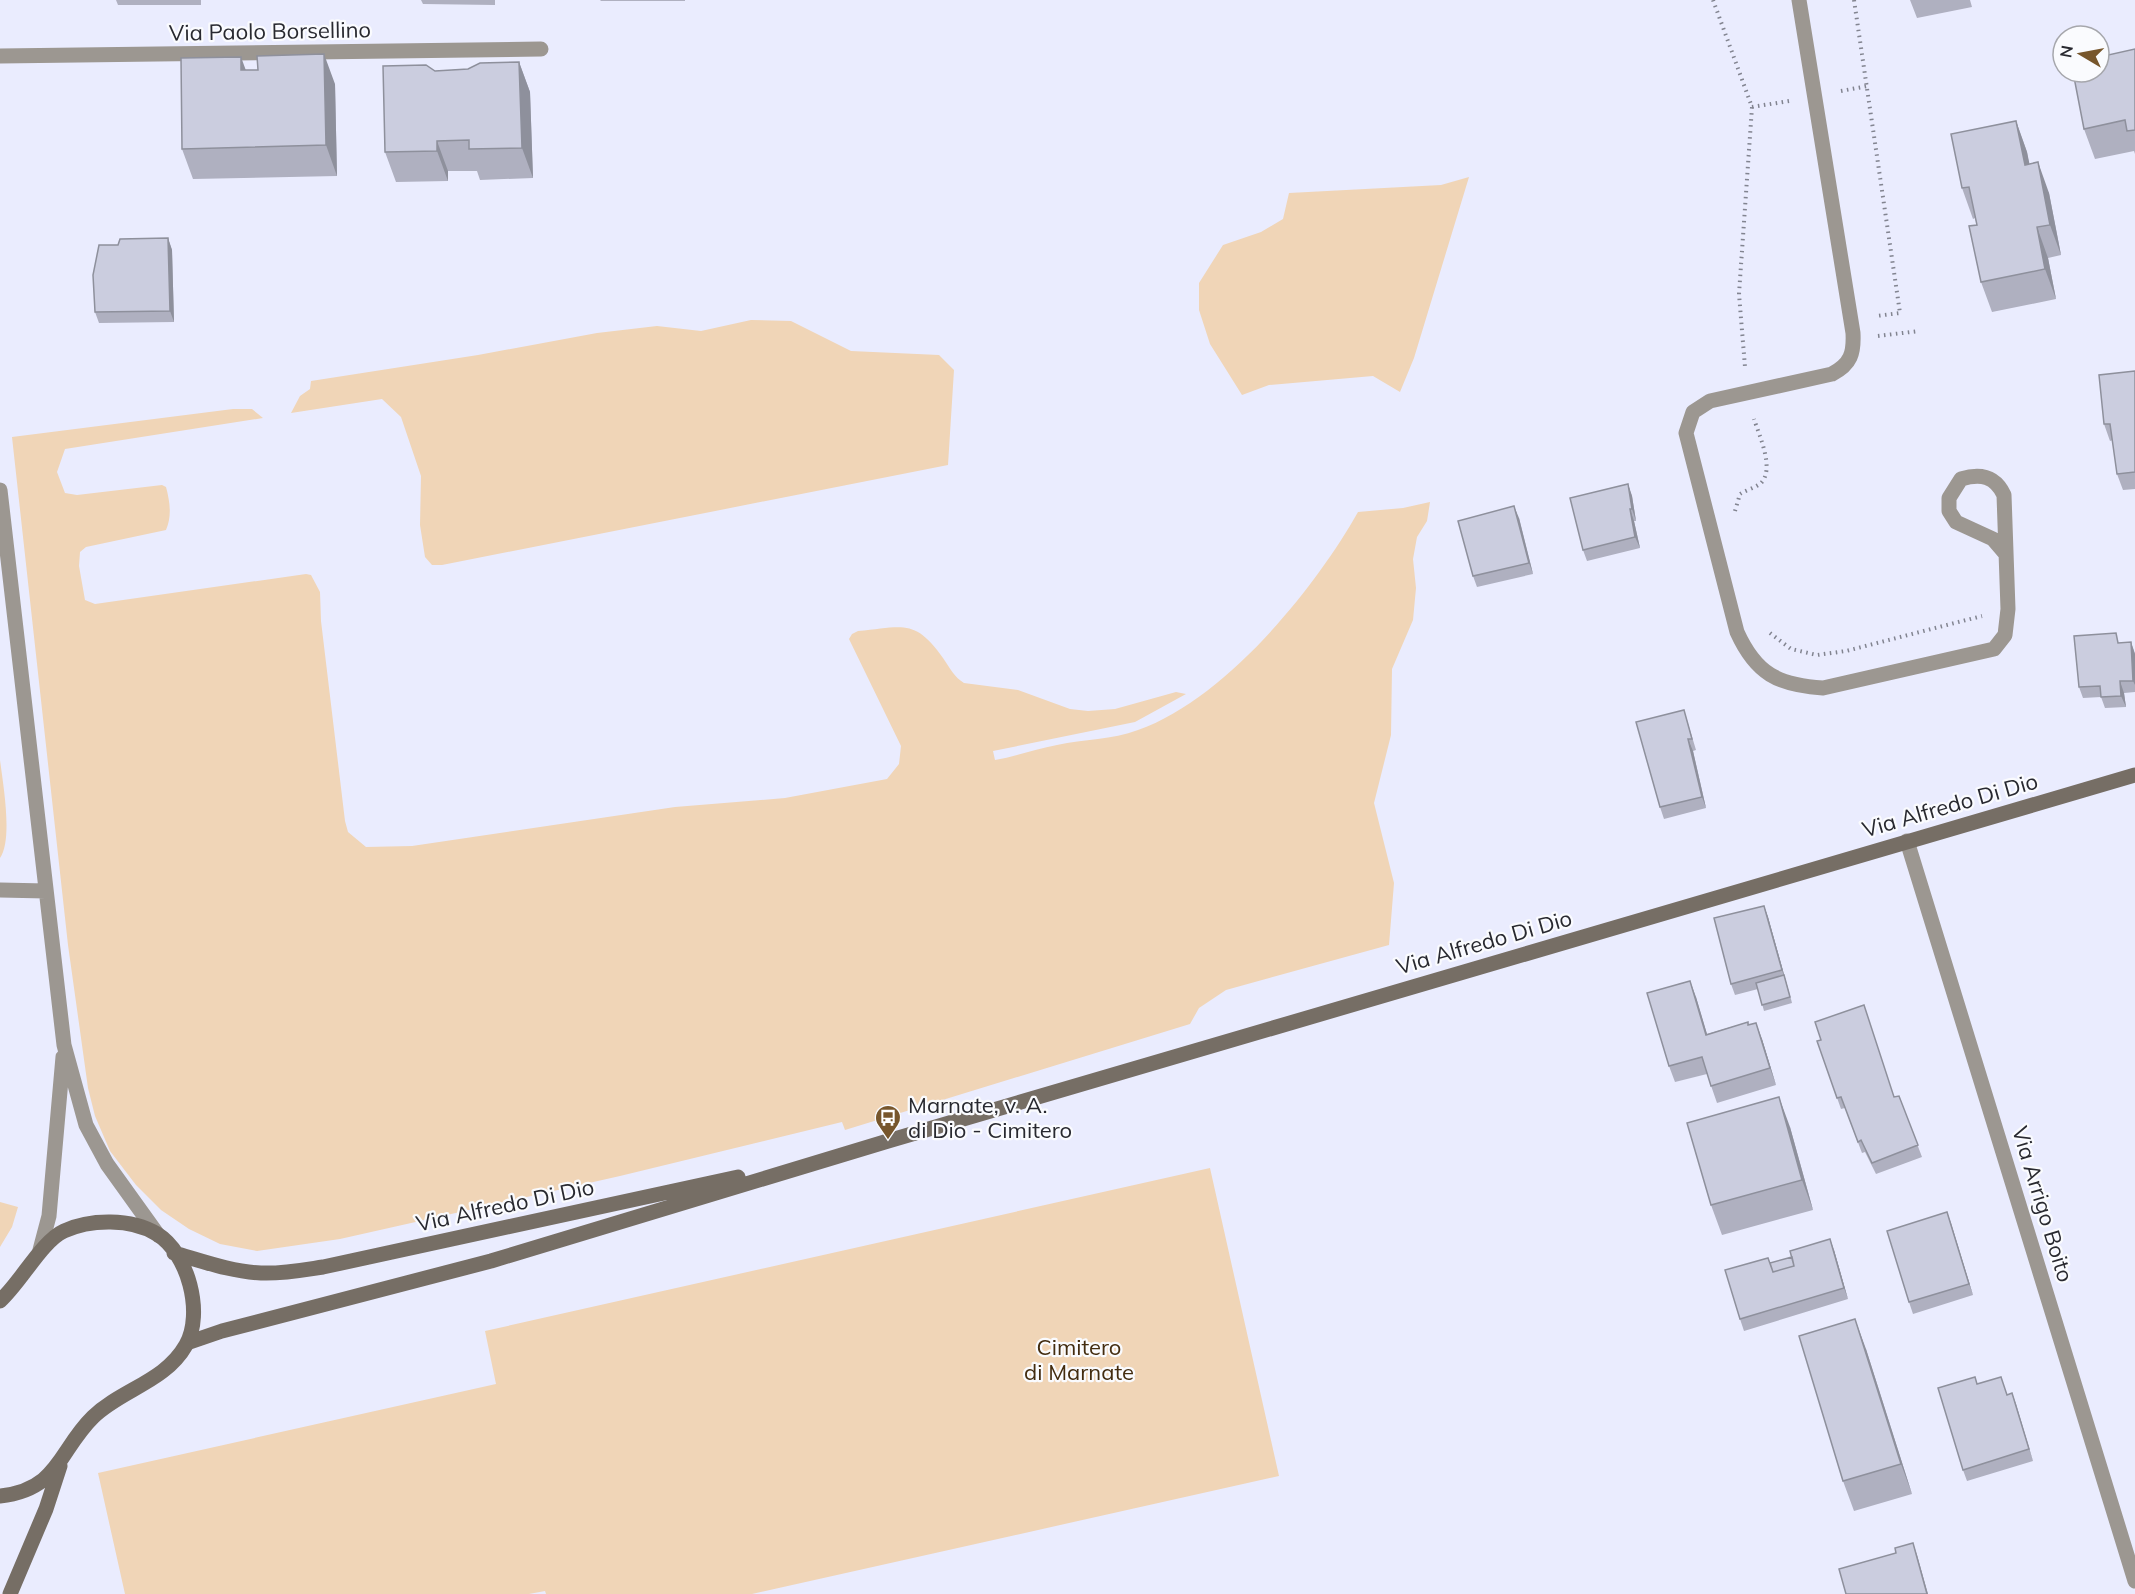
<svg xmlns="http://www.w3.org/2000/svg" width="2135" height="1594" font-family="Mulish,sans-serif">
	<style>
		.green { fill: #f0d5b7 }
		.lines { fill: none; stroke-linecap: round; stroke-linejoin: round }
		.path { stroke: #828490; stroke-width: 4; stroke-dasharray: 1.5 4.5; stroke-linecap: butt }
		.street { stroke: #9c9791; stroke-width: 15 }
		.secondary { stroke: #766e65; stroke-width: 15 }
		.wall { fill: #afb0c0 }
		.shaded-wall { fill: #8e909c }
		.building { fill: #cbcddf; stroke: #8e909c; stroke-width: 1.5 }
		.labels { text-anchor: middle; stroke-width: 4.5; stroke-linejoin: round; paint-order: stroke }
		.street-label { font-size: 22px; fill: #282930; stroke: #fafbfe }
		.poi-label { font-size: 22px; fill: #282930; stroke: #fafbfe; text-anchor: start }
		.park-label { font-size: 22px; fill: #432c0f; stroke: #fafbfe }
	</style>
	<rect width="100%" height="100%" fill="#eaecfe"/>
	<path class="green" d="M1469,177L1414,358L1400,392L1373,376L1269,385L1242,395L1210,344L1199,310V283L1223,245L1261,232L1283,219L1289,193L1441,185Z
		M751,320L791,321L851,351L939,355L954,370L948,465L442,565H432L425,557L420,525L421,476L401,417L382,399L291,413L300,396L310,389L311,381L478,355L597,333L657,326L701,331Z
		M233,409H252L263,418L65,449L57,472L65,493L77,495L162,485L166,487C170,502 172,516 166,530L86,547L80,552L79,566L85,600L95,604L306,574L311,575L320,592L321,621L345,821L348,832L366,847L412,846L675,807L785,798L887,779L899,764L901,746L849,639L852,634L858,631C903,627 915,618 943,658C950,668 954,677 964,683L1018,690L1070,709L1088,711L1115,709L1176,692L1186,694L1135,722L993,751L995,760C1016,756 1036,749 1057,745C1084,739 1112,740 1138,730C1225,699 1314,590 1358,512L1403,508L1430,502L1427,521L1417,537L1413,559L1416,588L1413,620L1392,669L1391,735L1374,803L1394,883L1389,945L1226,990L1199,1008L1190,1024L845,1130L842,1122L620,1176L340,1239L257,1251L220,1244L189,1229L161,1210L136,1185L110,1151L95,1116L88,1088L68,945L12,437Z
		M0,760C3,784 13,840 0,858Z
		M1210,1168L1279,1476L752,1594H546L545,1591L529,1594H125L98,1473L496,1384L485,1331Z
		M0,1202L18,1207L12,1227L0,1247Z"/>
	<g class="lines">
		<path class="path" d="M1713,0L1752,107L1739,294L1745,367
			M1854,0L1900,313L1876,316
			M1841,91L1868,86
			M1752,107L1789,101
			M1878,336L1919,331
			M1735,511L1740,494C1746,490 1755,488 1761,483C1775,469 1759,435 1754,419
			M1770,633L1791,649L1817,655L1846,651L1982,616"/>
		<path class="street" d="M1799,0L1853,333C1854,353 1851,364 1832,374L1710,401L1693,412L1686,433L1737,632C1756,674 1778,685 1823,688L1994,649L2005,635L2008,609L2004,495C1995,476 1981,473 1961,479L1949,498V511L1956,522L1993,539L2005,553
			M0,56L541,49
			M0,490L64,1045L86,1125L107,1164L158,1235
			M1907,841L2135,1581
			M0,890L46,891
			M40,1250L49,1216L63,1057"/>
		<path class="secondary" d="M174,1253C202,1261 232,1272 261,1273C282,1274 303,1270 323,1267L738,1177
			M0,1301C21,1282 42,1241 64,1231C90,1219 131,1218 157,1234C188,1253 204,1313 186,1345C165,1382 122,1389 93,1417C59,1450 59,1490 0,1496
			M187,1343L222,1331L491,1261L888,1141L2135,775
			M10,1594L46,1509L60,1466"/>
	</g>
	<path class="wall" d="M116,0H201V5H118Z
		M421,0H495V5L423,4Z
		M600,0H685V1H601Z
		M1910,0H1970L1972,7L1917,18Z
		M2135,49V154L2134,151L2095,159L2084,129Z
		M519,62L530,92L533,178L480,180L477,171H448V181L396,182L385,152L435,71L468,69Z
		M245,70H258L335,84L337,176L193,179L182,149Z
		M2016,121L2027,152L2029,164L2049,193L2061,255L2048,258L2056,299L1992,312L1981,282L1977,225L1975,218L1973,219L1962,188Z
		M168,238L172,250L174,322L99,323L95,312L118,245Z
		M2135,371V489L2123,490L2117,474L2113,440L2110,441L2104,424Z
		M1628,484L1632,496L1636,521H1634L1640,548L1587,561L1583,550Z
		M1519,518L1533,574L1477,587L1473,576Z
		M2131,642L2135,654V692L2124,693L2126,707L2105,708L2101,697L2083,698L2079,687L2120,643Z
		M1684,710L1696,750L1693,751L1706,808L1664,819L1660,807Z
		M1764,906L1768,917L1792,1003L1764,1011L1758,989L1735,995L1731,984Z
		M1696,997L1707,1034L1748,1022L1749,1025L1762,1039L1776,1085L1717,1103L1707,1074L1675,1082L1669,1066Z
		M1817,1041L1894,1097L1899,1096L1922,1157L1876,1174L1865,1152L1862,1153L1845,1108L1841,1109Z
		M1790,1127L1813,1210L1722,1235L1711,1205Z
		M1947,1212L1973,1295L1913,1314L1909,1302Z
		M1834,1250L1848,1299L1744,1331L1740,1319L1770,1263Z
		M1866,1349L1912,1494L1854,1511L1843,1481Z
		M1977,1384L2007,1395L2012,1393L2033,1461L1967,1481L1963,1470Z"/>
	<path class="shaded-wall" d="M324,54L335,84L337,176L326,145Z
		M241,57L252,87L241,70Z
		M519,62L530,92L533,178L522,148Z
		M2016,121L2027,152L2036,195L2025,165Z
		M437,141L448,171V181L437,151Z
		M2038,162L2049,193L2061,255L2050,225Z
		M2037,227L2048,258L2056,299L2045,269Z
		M168,238L172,250L174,322L170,311Z
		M1628,484L1632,496L1636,521L1632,509Z
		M1514,506L1519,518L1533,574L1529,563Z
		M1630,509L1634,521L1640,548L1635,537Z
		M2131,642L2135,654V685L2133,681Z
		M2120,681L2124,693L2126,707L2121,696Z
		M1688,739L1693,751L1706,808L1702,797Z
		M1764,906L1768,917L1792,1003L1782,970Z
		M1690,981L1696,997L1712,1051L1706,1035Z
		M1756,1023L1762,1039L1776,1085L1770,1068Z
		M1779,1097L1790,1127L1813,1210L1802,1180Z
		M1947,1212L1951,1223L1973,1295L1969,1284Z
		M1830,1239L1834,1250L1848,1299L1844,1288Z
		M1855,1319L1866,1349L1912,1494L1901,1464Z
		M2012,1393L2016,1404L2033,1461L2029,1449Z
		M1913,1543L1917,1555L1928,1594H1927Z"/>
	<path class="building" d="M2135,49V130L2127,131L2125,120L2084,129L2073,72H2099V57Z
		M324,54L326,145L182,149L181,58L241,57V70H258L257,56Z
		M519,62L522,148L469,149V140L437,141V151L385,152L383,66L426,65L435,71L468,69L480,63Z
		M2016,121L2025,165L2038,162L2050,225L2037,227L2045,269L1981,282L1969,226L1977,225L1969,187L1962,188L1951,134Z
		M168,238L170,311L95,312L93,275L99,245H118L120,239Z
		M2135,371V472L2117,474L2110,424H2104L2099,375Z
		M1628,484L1632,509H1630L1635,537L1583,550L1570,498Z
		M1514,506L1529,563L1473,576L1458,521Z
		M2116,633L2118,643L2131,642L2133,681H2120L2121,696L2101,697L2100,686L2079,687L2074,636Z
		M1684,710L1692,739H1688L1702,797L1660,807L1636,722Z
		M1764,906L1782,970L1731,984L1714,918Z
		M1784,975L1790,997L1762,1005L1756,983Z
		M1690,981L1706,1035L1748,1022V1025L1756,1023L1770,1068L1711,1086L1702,1057L1669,1066L1647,993Z
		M1864,1005L1894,1097L1899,1096L1918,1145L1872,1163L1861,1140L1858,1142L1841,1097L1837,1098L1817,1041L1821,1040L1815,1022Z
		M1779,1097L1802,1180L1711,1205L1687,1123Z
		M1947,1212L1969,1284L1909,1302L1887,1231Z
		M1830,1239L1844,1288L1740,1319L1725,1270L1768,1258L1773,1272L1794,1266L1790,1251Z
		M1792,1257L1794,1266L1773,1272L1770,1263Z
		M1855,1319L1901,1464L1843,1481L1799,1336Z
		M1975,1377L1977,1384L2001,1377L2007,1395L2012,1393L2029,1449L1963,1470L1938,1388Z
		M1913,1543L1927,1594H1846L1839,1569L1896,1553L1895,1548Z"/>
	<defs>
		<symbol id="bus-pin" viewBox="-11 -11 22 30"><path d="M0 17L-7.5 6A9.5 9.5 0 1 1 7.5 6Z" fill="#77562c" stroke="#fafbfe"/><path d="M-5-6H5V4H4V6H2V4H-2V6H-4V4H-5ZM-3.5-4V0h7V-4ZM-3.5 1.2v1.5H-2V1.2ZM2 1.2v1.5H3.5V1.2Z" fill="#fff"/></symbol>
	</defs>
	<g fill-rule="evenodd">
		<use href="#bus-pin" x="873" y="1103" width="30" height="40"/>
	</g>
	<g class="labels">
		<g class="street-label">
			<text transform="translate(270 31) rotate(-1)" y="8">Via Paolo Borsellino</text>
			<text transform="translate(1950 805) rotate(-16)" y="8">Via Alfredo Di Dio</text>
			<text transform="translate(1484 942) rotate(-16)" y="8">Via Alfredo Di Dio</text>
			<text transform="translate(2043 1204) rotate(73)" y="8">Via Arrigo Boito</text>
			<text transform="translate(505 1205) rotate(-12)" y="8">Via Alfredo Di Dio</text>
		</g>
		<g class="poi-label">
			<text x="908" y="1113">Marnate, v. A.<tspan x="908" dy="25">di Dio - Cimitero</tspan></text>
		</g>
		<g class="park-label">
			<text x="1079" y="1355">Cimitero<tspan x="1079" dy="25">di Marnate</tspan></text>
		</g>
	</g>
	<g transform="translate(2081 54) rotate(280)"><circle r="28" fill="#fafbfe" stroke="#a6a7ac" stroke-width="1.5"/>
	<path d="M0-4.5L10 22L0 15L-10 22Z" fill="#77562c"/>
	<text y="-9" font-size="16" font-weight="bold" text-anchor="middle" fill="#282930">N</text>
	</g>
</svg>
